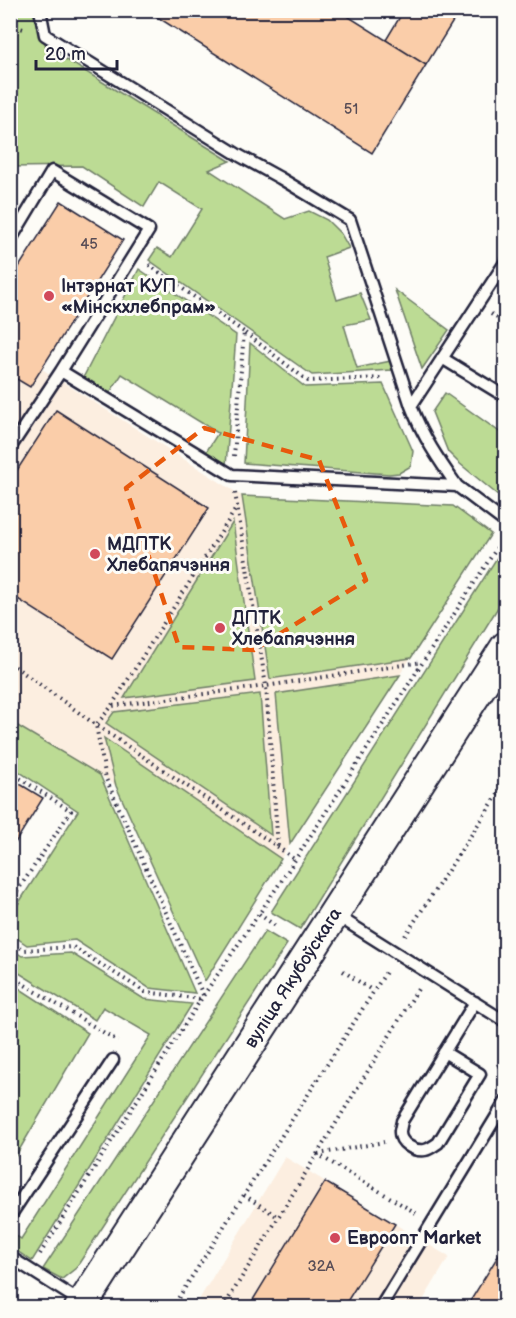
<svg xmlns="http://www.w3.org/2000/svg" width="516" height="1318" font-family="'Balsamiq Sans',sans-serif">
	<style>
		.built { fill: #fceee0 }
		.green { fill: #bcdb94; stroke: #6f7e68; stroke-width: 1.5 }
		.building { fill: #facda9; stroke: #22223b; stroke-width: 1.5 }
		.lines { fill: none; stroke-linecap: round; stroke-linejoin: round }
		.lane-casing { stroke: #22223b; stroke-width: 15 }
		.secondary-casing { stroke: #22223b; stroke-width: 34 }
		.path { stroke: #22223b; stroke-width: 4; stroke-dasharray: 1.5 4.5; stroke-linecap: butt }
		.lane { stroke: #fdfcf7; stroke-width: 10 }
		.secondary { stroke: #fdfcf7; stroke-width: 30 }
		.marked { fill: none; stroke: #e8590c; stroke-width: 4.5; stroke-dasharray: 12 8; stroke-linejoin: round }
		.poi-dot { fill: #d1495b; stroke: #fdfcf7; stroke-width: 2 }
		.labels { text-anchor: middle; stroke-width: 6; stroke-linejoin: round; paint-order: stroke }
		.number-label { font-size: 15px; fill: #584d56 }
		.poi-label { font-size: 18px; font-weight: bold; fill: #22223b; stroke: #fdfcf7; text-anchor: start }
		.street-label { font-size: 18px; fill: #22223b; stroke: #fdfcf7 }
	</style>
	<rect width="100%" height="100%" fill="#fdfcf7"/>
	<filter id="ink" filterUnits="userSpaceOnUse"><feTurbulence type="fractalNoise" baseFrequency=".0167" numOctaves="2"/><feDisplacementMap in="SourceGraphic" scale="12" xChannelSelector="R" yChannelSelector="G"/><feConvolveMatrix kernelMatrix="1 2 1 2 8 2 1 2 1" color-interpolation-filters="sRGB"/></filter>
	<g filter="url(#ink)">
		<path class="built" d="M42,369L242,496L453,506L491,534L263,886L106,779L11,722V375L30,387Z
			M285,1157L449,1257L419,1307L194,1308Z"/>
		<path class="green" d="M10,11H35L46,47L230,161L209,170L285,219L309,211L327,220L341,234L349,248L324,257L337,300L360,293L371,320L344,325L357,368L391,361L392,370L312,375L149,260L157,248L172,257L202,209L159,182L144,207L82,166L11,167Z
			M139,269L236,335L226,466L206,452L218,433L122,374L109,394L83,378Z
			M395,290L449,330L422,369Z
			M250,343L305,387L383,384L413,451L411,466L399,473L389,474L244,463Z
			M445,393L505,436V501L459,463L448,452L432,412Z
			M242,496L453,506L491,534L411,658L270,679Z
			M233,522L255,681L124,698Z
			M505,545V596L300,929L271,912Z
			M400,675L290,844L276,694Z
			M260,694L271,835L106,723L114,712Z
			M11,722L100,775L195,993L149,988L75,940L27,945L11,934V915L78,811L11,766Z
			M104,738L281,859L205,981L116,786Z
			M265,931L287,944L76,1268L62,1279L43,1269Z
			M10,948L22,956L71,953L144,999L192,1004L32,1261L11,1247V1233L21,1239L151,1035L103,1007L95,1020L11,968Z
			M11,983L88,1033L11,1164Z"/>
		<path class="building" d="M157,10H338L426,65L372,153L154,15Z
			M404,10H460L426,65L386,40Z
			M61,201L123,240L30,387L10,375V281Z
			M56,410L209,508L112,659L18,599L12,609L10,608V481Z
			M10,778L43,798L10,851Z
			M325,1182L395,1224L343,1308H248Z
			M506,1243V1308H466Z"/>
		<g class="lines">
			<defs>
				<path id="lane" d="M40,10L45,35L240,156L280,178L350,220L411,406
					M10,241L52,171L149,230L61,371
					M442,358L506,397
					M10,448L61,371L232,475L457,486L506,523
					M457,486C438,459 423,437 411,406L506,261
					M336,915L506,1022
					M444,1052L480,1074L438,1143C433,1146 430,1149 425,1150C414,1152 399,1143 400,1131C400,1130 402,1122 402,1121L475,1002
					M10,1216L113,1060
					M10,1257L81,1302
					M380,1308L506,1101"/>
				<g id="secondary">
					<path id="s1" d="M80,1308L506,647"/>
				</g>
			</defs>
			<use href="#lane" class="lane-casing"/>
			<use href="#secondary" class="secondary-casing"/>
			<path class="path" d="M10,25L27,30
				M149,265L244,332
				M491,314L506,324
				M234,456L244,332L308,381L383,378
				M235,493L266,686L278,847
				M10,663L96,725L112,706L266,686L422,662
				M112,705L237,507
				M10,772L71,811L10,902
				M259,914L277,927
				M405,936L506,782
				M10,941L24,950L73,947L145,992L201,999
				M343,971L373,991
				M10,976L118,1041
				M203,995L106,779L96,725L278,847L295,860
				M497,1066L506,1061
				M317,1154L416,1213
				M318,1154L384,1142
				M244,1195L278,1217
				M40,1254L203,996L280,883L502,540
				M10,1300L20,1286
				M172,1308L388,969
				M223,1308L418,989"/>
			<use href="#lane" class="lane"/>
			<use href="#secondary" class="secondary"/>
		</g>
	</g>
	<path class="marked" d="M204,428L319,460L366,580L254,650L179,647L126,488Z"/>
	<g class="poi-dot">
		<circle cx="49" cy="296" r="6"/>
		<circle cx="95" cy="554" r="6"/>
		<circle cx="220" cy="628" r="6"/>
		<circle cx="335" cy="1238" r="6"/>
	</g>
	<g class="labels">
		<g class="number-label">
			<text x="351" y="114">51</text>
			<text x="89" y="249">45</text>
			<text x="321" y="1271">32А</text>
		</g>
		<g class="poi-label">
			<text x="61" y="292">Інтэрнат КУП<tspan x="61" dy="21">«Мінскхлебпрам»</tspan></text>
			<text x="107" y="550">МДПТК<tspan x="107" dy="21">Хлебапячэння</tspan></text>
			<text x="232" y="624">ДПТК<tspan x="232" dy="21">Хлебапячэння</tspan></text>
			<text x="347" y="1244">Евроопт Market</text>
		</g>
		<g class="street-label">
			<text dy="6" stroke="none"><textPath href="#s1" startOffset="393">вуліца Якубоўскага</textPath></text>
		</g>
	</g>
	<rect width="516" height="1318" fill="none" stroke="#fdfcf7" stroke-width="36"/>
	<rect x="18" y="18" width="480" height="1282" fill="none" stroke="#22223b" stroke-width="2" filter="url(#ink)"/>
	<path d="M36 60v9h81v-9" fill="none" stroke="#22223b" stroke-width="3"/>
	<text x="45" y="60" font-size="18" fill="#22223b" stroke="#fdfcf7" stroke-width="4.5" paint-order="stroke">20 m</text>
</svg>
